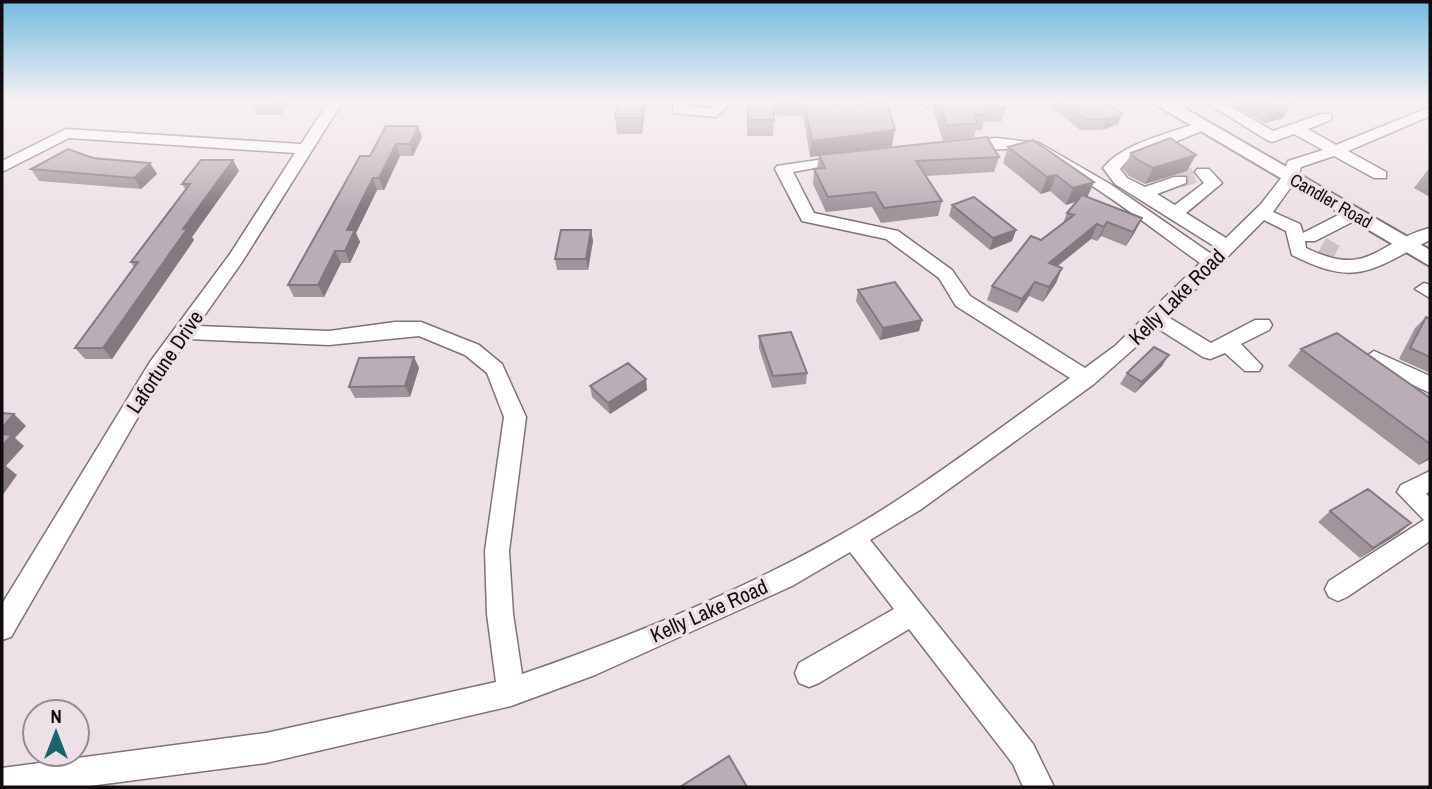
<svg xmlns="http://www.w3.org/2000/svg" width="1432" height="789" font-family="'Archivo Narrow',sans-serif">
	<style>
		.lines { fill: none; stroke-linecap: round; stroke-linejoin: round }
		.minor-tunnel { stroke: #cdc0c7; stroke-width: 16; stroke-dasharray: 16 8; stroke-linecap: butt }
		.minor-casing { stroke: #7f7279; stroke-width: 3 }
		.major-casing { stroke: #7f7279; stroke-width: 4 }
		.minor { fill: #fff; fill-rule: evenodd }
		.major { fill: #fff; fill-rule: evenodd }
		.wall { fill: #a1959c }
		.shaded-wall { fill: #83797f }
		.building { fill: #bbadb5; stroke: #83797f; stroke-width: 2 }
		.labels { text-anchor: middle; stroke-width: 7; stroke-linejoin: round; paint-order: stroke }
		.far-street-label { font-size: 18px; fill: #110c0f; stroke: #eee0e7 }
		.street-label { font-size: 21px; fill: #110c0f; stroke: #eee0e7 }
	</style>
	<rect width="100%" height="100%" fill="#eee0e7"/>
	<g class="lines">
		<path class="minor-tunnel" d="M1180,180L1194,175
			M1322,245L1341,256"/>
		<defs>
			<path id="minor" d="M329,101H343L242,262L197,326L329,331L395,322H421L479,345L502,364L526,417L509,551L513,614L522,674C648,631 795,569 905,495C961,458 1015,417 1070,378L956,306L939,278L886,239L802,221L775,169L777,166L851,155V161L793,172L814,213L898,231L952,270L970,296L1085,368L1115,346L1200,263C1147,225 1093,181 1033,152C1014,143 966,157 954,146L957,143L995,138L1039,143L1110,184L1210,253L1217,248L1115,184L1103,168C1123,143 1168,134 1197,123H1207V129L1127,161L1120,169L1127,178L1145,187L1174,177H1186V183L1157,194L1175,205L1204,183L1195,172L1197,169H1209L1222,183L1186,213L1226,238L1261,204L1282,177L1288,161L1323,150L1294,134L1272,142L1267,140L1204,101H1221L1273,131L1321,114H1331V120L1308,129L1336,145L1430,107V116L1348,151L1386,172V178H1374L1334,156L1301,167L1298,177L1273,212L1300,224L1303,233L1348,210H1360L1362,214L1360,218L1315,241H1305L1306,248C1370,279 1375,242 1430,228V240C1371,270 1357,288 1292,255L1286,231L1264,220L1168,317L1211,343L1255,320H1269L1272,325L1269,330L1241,344L1262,366L1259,371H1245L1225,353L1210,359L1203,357L1157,328L1094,384L920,510L870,540L1033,744L1054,787H1023L1013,764L909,629L819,683L809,687L799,683L795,673L799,663L894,609L850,552L792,586L595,675L511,706L266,763L82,787H2V768L266,733L496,682L487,614L485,551L504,417L487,373L465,355L419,336L329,345L188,339L164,372L11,637L2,640V604L150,362L230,254L295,153L69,138L2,172V161L66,129L301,144Z
				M674,101H688L686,106L711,108L719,101H734L715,117L673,113Z
				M919,101H933L934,104L927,108Z
				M1178,101H1196L1177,112H1167V106Z
				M1424,283L1430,285V298L1415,289Z
				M1374,351L1430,376V393L1367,363L1364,358Z
				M1430,471V491L1426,494L1430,497V541L1347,597L1338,601L1329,597L1325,589L1329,581L1424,520L1397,492L1401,485Z"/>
			<path id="major" d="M1150,101H1172L1430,250V266Z"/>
		</defs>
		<use href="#minor" class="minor-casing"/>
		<use href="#major" class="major-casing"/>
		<use href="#minor" class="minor"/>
		<use href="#major" class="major"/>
	</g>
	<path class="wall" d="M253,101H291L280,115H256L251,104Z
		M618,101H646L642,134H617L615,118Z
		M747,101H824L825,106L892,146L837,153L999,157L994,172L925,176L942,201L938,216L881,223L872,207L826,212L813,184L814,169H817L819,156L810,157L803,116L774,115L773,136H747Z
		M935,101H1003L1006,108L1001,122H984L982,130H976L974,137L943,141L933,110Z
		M1052,101H1105L1118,124L1102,130H1080L1050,106Z
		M1224,101H1302L1291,104L1283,118L1265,123Z
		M418,126L422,137L413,156H400L384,190H377L356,233L360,242L350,263H341L324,297H294L288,285L370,156Z
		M1033,140L1087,198L1135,232L1126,246L1101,236L1097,241L1091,239L1057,266L1062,268L1056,283L1043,302L1029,296L1017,313L987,300L992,286L1041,240L1063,223L1067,213L1077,201L1066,205L1050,191L1041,194L1003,163L1008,147Z
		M1131,153L1187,171L1145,184L1129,176L1123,169Z
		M93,158L150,163L157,174L141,189L39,181L31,169Z
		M1430,167V197L1414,188Z
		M239,171L192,237L194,240L112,359H85L75,348L134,267L131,262L186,190L182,184Z
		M952,205L1016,230L1012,241L990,250L949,216Z
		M591,230L593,241L588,270H557L555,259Z
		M858,290L922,320L919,331L880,340L856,301Z
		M1426,317L1430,319V373L1399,359L1415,328Z
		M759,336L807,373L806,384L772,388L759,348Z
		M1301,349L1430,398V459L1419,465L1288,366Z
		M414,357L419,368L410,397L355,398L349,387Z
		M1162,366L1135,393L1120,384L1127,373Z
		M590,386L647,390L610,414L592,397Z
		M1330,511L1411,523L1398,534L1360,558L1318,522Z"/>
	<path class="shaded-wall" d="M278,101H291L280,115L276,105Z
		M644,101H646V106L642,134L641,118Z
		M1293,101H1302L1291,104L1283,118L1265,123L1274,107Z
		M1122,114L1118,124L1102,130L1106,119Z
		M418,126L422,137L413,156L410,144Z
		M895,130L892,146L810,157L812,141Z
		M396,144L400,156L384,190L379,178Z
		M1196,155L1187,171L1145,184L1153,168Z
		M233,160L239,171L192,237L194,240L112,359L103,348L183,229Z
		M150,163L157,174L141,189L134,178Z
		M1056,175L1050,191L1041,194L1047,177Z
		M373,178L377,190L356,233L360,242L350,263L345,251L347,230Z
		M1094,182L1087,198L1066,205L1073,188Z
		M1142,218L1135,232L1126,246L1133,232Z
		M1107,222L1101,236L1097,241L1104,227Z
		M1097,224L1091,239L1043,278L1049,263Z
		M591,230L593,241L588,270L586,259Z
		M1016,230L1012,241L990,250L993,238Z
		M335,251L341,263L324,297L318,285Z
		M1062,268L1056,283L1043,302L1049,287Z
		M1035,282L1029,296L1017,313L1022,299Z
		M922,320L919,331L880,340L883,328Z
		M1169,355L1162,366L1135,393L1142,382Z
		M414,357L419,368L410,397L405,386Z
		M646,379L647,390L610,414L608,403Z
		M14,414L26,426L15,438L24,446L6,466L17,475L2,496V428Z
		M1430,456V459L1419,465Z
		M1411,523L1398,534L1360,558L1373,548Z"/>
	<path class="building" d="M253,101H278L276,105L251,104Z
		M618,101H644L641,118H615Z
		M747,101H773L774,120H748Z
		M804,101H824L825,106L887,102L895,130L812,141Z
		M938,101H1003L1006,108H983L987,115H974L978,123L947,126Z
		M1061,101H1105L1122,114L1106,119H1085Z
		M1262,101H1291L1292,102L1274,107Z
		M386,126H418L410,144H396L379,178H373L347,230H355L345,251H335L318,285H288L360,156H370Z
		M987,137L999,157L916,161L942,201L884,208L875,192L828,197L814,169L825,168L819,155Z
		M1170,138L1196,155L1153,168L1136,159L1131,153Z
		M1033,140L1094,182L1073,188L1056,175L1047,177L1008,147Z
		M68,149L93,158L150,163L134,178L31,169Z
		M201,160H233L183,229H187L103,348H75L138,262H131L190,184H182Z
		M1082,195L1142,218L1133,232L1107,222L1104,227L1097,224L1049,263L1062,268L1049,287L1035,282L1022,299L992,286L1031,236L1041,240L1074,215L1067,213Z
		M974,197L1016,230L993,238L952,205Z
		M561,230H591L586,259H555Z
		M895,282L922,320L883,328L858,290Z
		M1426,317L1430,319V357L1410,348Z
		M791,332L807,373L773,376L759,336Z
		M1337,333L1430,398V444L1301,349Z
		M1154,347L1169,355L1142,382L1127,373Z
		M414,357L405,386L349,387L359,358Z
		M628,363L646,379L608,403L590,386Z
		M2,413L14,414L2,428Z
		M2,434L12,435L2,446Z
		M1368,489L1411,523L1373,548L1330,511Z
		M729,756L747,787H680Z"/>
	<linearGradient id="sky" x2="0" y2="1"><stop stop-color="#73bbe0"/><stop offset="0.48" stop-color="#f7f1f4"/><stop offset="1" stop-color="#f7f1f4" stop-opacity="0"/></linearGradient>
	<rect width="1432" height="211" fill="url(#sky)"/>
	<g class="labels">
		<g class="far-street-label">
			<text transform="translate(1331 201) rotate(30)" y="6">Candler Road</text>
		</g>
		<g class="street-label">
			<text transform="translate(1177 297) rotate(-45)" y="7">Kelly Lake Road</text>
			<text transform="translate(165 362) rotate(-56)" y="7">Lafortune Drive</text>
			<text transform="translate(709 611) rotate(-24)" y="7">Kelly Lake Road</text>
		</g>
	</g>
	<rect width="1432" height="789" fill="none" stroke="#110c0f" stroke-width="7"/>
	<g transform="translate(56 733)"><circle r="33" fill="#eee0e7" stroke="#968b91" stroke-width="2"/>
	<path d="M0-5L12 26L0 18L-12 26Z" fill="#17646e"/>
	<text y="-10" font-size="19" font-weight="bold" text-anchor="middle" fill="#110c0f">N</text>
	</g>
</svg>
